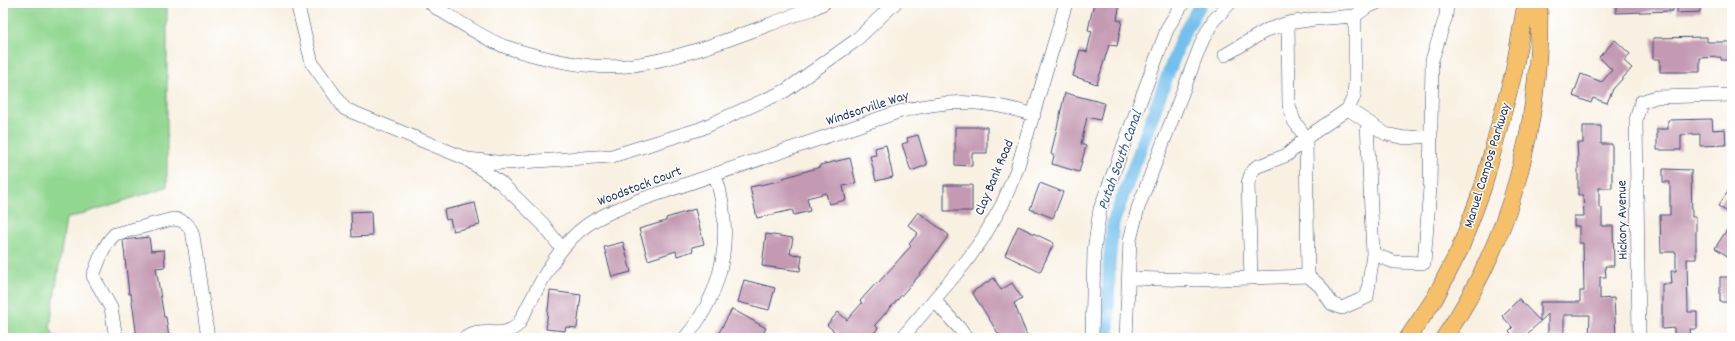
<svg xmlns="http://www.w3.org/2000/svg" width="1735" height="341" font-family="Dekko,sans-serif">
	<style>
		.green { fill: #91d790; stroke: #568377 }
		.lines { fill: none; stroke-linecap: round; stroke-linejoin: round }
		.canal { stroke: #73c0ed; stroke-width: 13 }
		.building { fill: #c49ab2 }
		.minor-casing { stroke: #3c4c72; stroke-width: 14 }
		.major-casing { stroke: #3c4c72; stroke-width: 18 }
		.minor { stroke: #fff; stroke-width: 13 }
		.major { stroke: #f6c06b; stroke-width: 17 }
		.labels { text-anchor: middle; stroke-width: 3; stroke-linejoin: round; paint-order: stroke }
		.street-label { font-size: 14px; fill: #1b2f5e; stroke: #fff }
		.water-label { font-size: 15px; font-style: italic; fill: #355a89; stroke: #fff }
	</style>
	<rect width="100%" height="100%" fill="#fff"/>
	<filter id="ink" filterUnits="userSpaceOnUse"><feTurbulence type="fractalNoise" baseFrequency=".025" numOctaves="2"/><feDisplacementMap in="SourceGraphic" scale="8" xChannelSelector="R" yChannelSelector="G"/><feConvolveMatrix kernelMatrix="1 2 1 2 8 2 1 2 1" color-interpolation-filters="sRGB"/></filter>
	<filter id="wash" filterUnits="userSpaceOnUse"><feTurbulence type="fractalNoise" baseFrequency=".012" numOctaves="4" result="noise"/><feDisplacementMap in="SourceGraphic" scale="16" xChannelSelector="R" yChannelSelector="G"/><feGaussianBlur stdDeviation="0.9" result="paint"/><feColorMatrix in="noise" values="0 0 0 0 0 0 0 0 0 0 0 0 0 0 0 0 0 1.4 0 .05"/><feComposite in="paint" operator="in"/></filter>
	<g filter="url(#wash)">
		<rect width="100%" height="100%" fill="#f8f0e1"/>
		<path class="green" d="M3,3H167V187L66,219L50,327L55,338H3Z"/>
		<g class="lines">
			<path class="canal" d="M1108,338L1109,265L1113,223L1181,39L1201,3"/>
		</g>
		<g id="blocks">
			<path class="building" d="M1094,3H1120L1117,20L1122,21L1117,46L1109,45L1097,84L1073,76L1080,50L1087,52L1092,31L1088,30Z
				M1616,3H1673V11L1616,13Z
				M1677,3H1700V12L1677,13Z
				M1707,37V42H1732V60H1721V57L1700,58V72H1660V59H1653V38Z
				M1615,40L1630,54L1624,61L1632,68L1613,89L1607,103L1593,98L1591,103L1573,96L1581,74L1602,82L1612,70L1599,57Z
				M1065,93L1104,103L1100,120L1087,117L1081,144L1086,146L1079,172L1052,164L1054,156L1051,154Z
				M1712,119L1713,130L1725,129L1726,145L1700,146V134L1681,135V150H1657V129H1668V120Z
				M1583,126H1601V144H1612V188H1599V208H1602V226H1613L1614,266H1605L1606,277H1600V299L1614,298L1616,338H1589L1590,315H1564V337H1548V314L1523,338H1515L1509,332L1513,328L1502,316L1519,299L1540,321V302H1580V291H1584L1583,243H1579V226H1574V216H1584L1583,195H1578V160L1577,143H1583Z
				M955,127H987V153H972V166L955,165Z
				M918,135L927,165L911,171L902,144L908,142L907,138Z
				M886,145L893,177L876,181L870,156L876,155L875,148Z
				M850,158L856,183L843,186L846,200L829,204L826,193L807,198L810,211L794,215L792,210L757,218L750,187L784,180L783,178L820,167V165Z
				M1663,169L1691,170L1692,217H1696V259H1687L1688,312H1697V329H1690L1691,338H1674V328L1662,329V284H1672L1671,271H1676V252H1661L1660,215H1670V182H1663Z
				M1040,183L1063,192L1053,218L1030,209Z
				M944,185H972V211H944Z
				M1732,186V215L1718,206Z
				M475,203L480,225L453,231L450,219L446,220L444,210Z
				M695,209L704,244L692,247L693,251L677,256L676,251L648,260L639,229L666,221V218Z
				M371,211L372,236L352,237L351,212Z
				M918,212L949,235L923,271L875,325L878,328L870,338H842L827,325L838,312L847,320L862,303L860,301L877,282L878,283L911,246L909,244L918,233L908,225Z
				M1732,222V259L1715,248Z
				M1018,226L1054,243L1040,272L1005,255Z
				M766,234L793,238L790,254L802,255L800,271L762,266Z
				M149,237L151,251L164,250L165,267L156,268L164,317H166L169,338H137L131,294H129L123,240Z
				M623,242L631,272L612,277L604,247Z
				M1720,277H1732V302H1720Z
				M994,278L1001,290L1012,283L1022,298L1014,303L1028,338H1001L972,292Z
				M744,280L775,288L769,310L738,302Z
				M550,291L581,295L577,328L566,327L565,331L546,329Z
				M732,309L766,328L761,338H716Z"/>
		</g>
	</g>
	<g filter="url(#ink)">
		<use href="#blocks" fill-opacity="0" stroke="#3c4c72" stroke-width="1"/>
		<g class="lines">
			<defs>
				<path id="minor" d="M297,3L312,63L345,109L467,159L506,163L612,156L700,129L785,91L855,41L895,3
					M431,3L435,7C455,19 484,39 506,47C540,58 590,70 626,66C690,58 751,30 812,9L824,3
					M1288,23L1289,105L1294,121L1306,138L1308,276
					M1225,55L1267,30L1288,23L1315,19L1355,16L1367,7L1377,3
					M1348,109L1386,134L1405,138L1431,136
					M468,160L501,183L543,224L562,249
					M1373,254L1394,262L1424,263L1430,188L1432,60L1446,16L1447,3
					M1128,278L1196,280L1308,276L1320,286L1332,304L1342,308L1367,297L1373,254L1367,122
					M1251,278L1248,183L1251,174L1256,167L1287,155L1306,138L1348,109L1354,96L1355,83V16
					M934,300L960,329L966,338
					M116,338L111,308L93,276C98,263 104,244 115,234L173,219C185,220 190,225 193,236L208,338
					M465,338C486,325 499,341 518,325C537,291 554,248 587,225C602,214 621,208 637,201L898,112C948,99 984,99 1034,115
					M685,338C725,290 734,233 715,174
					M902,338L965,263L983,238L1002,205L1017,169L1066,3
					M1092,338L1094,251L1100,209L1168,27L1183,3
					M1126,338L1130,240L1138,208L1203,39L1213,21L1230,3
					M1639,338L1636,120L1641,102L1656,97L1732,95"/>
				<path id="major" d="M1408,338L1435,298L1460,249L1483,187L1514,71L1526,3
					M1444,338C1511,240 1542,122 1539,3"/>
			</defs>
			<use href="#minor" class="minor-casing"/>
			<use href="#major" class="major-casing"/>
			<use href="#minor" class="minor"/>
			<use href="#major" class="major"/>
		</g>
	</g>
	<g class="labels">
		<g class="street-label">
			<text transform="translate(867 107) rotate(-18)" y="5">Windsorville Way</text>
			<text transform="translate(1486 165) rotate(-73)" y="5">Manuel Campos Parkway</text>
			<text transform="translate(993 177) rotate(-67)" y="5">Clay Bank Road</text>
			<text transform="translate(639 185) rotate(-21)" y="5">Woodstock Court</text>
			<text transform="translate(1621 220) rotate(-91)" y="5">Hickory Avenue</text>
		</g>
		<g class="water-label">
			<text transform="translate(1119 160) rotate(-70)" y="5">Putah South Canal</text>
		</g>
	</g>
	<rect width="1735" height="341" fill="none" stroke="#fff" stroke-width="16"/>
</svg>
